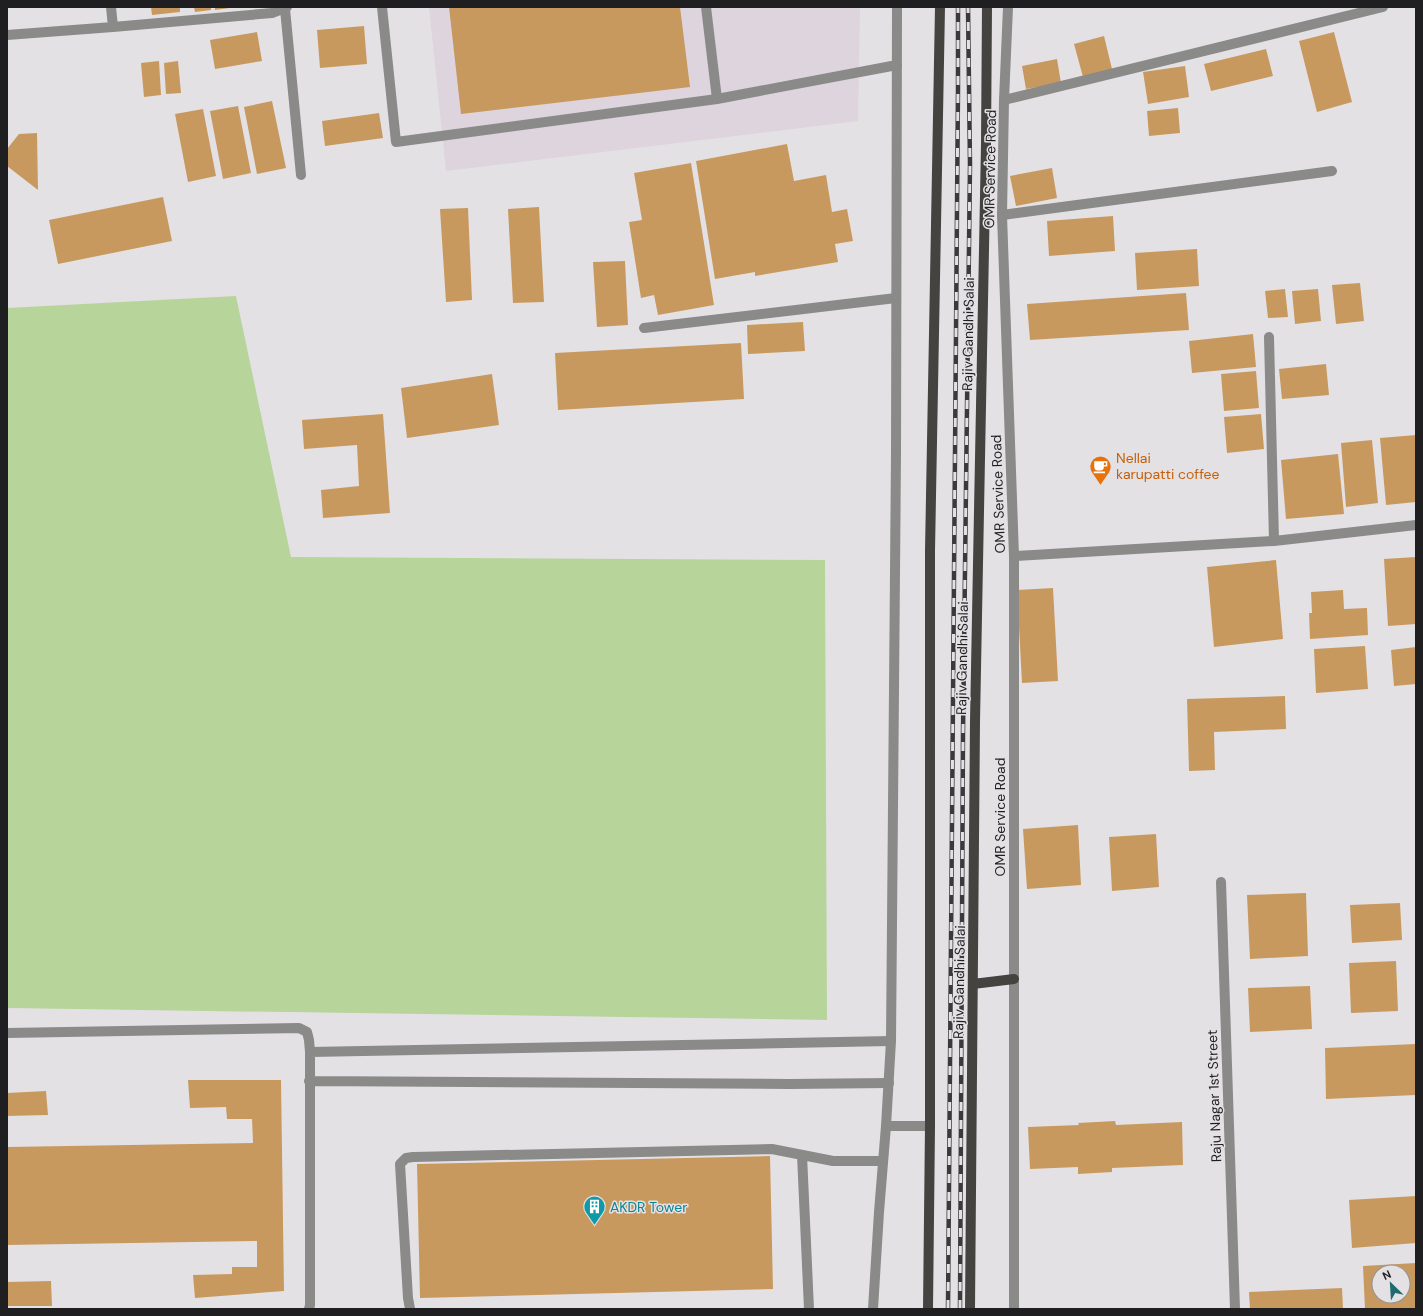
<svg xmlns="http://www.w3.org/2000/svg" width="1423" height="1316" font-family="'DM Sans',sans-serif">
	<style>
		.built { fill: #ddd4dd }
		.green { fill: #b7d59b }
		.building { fill: #c8995e; fill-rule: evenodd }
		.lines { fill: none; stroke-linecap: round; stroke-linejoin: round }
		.service { stroke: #8a8a88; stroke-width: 10 }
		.minor { stroke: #8a8a88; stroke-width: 10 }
		.tertiary { stroke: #8a8a88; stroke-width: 10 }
		.primary { stroke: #444340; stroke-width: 10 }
		.rail-casing { stroke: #3a393b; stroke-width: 4.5 }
		.rail { stroke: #e4e1e5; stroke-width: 3; stroke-dasharray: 9; stroke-linecap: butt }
		.labels { text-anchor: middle; stroke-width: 3; stroke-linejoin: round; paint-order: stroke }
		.street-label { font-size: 14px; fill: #1f1e20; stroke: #e4e1e5 }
		.food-label { font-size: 14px; fill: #c56008; stroke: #e4e1e5; text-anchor: start }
		.culture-label { font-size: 14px; fill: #0d838f; stroke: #e4e1e5; text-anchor: start }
	</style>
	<rect width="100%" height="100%" fill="#e4e1e5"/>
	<path class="built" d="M429,7H860L858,121L446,171Z"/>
	<path class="green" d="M236,296L291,557L825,560L827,1020L7,1008V308Z"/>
	<path class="building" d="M151,7H180V12L152,15Z
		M194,7H211V10L195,12Z
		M215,7H230V8L215,10Z
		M449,7H680L690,87L461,114Z
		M364,26L367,64L320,68L317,30Z
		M257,32L262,61L215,69L210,40Z
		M1334,32L1352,102L1317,112L1299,41Z
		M1104,36L1112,69L1083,77L1074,44Z
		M1266,49L1273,76L1211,91L1204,64Z
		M1057,59L1061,83L1026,89L1022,66Z
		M159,61L161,95L144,97L141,63Z
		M178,61L181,93L166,94L164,63Z
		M1185,66L1189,97L1148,104L1143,72Z
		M272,101L286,168L257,174L244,107Z
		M238,106L251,173L223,179L210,111Z
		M1178,108L1180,133L1149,136L1147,111Z
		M203,109L216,176L188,182L175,114Z
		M379,113L383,138L325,146L322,121Z
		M37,133L38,190L7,166V149L19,134Z
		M787,144L794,181L826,175L832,212L847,209L853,241L835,244L838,262L755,276V272L715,279L696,161Z
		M691,163L714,305L658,315L654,295L641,298L629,222L642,220L634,173Z
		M1052,168L1057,198L1016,206L1010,176Z
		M163,197L172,241L58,264L49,220Z
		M539,207L544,302L513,303L508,209Z
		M468,208L472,300L446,302L440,209Z
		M1113,216L1115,251L1049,256L1047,221Z
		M1197,249L1199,286L1137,290L1135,253Z
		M625,261L628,325L597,327L593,262Z
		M1360,283L1364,321L1336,324L1332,285Z
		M1285,289L1288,317L1268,318L1265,291Z
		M1318,289L1321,321L1295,324L1292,291Z
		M1186,293L1189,330L1030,340L1027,304Z
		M803,322L805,351L748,354L747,325Z
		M1253,334L1256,367L1192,373L1189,341Z
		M741,343L744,399L558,410L555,353Z
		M1326,364L1329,395L1282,399L1279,369Z
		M1256,371L1259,408L1224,411L1221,374Z
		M492,374L499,425L407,438L401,388Z
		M383,414L390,513L323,518L321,490L359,486L357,445L304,449L302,420Z
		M1261,414L1264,449L1227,453L1224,417Z
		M1416,435V502L1386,505L1380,438Z
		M1372,440L1378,503L1346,507L1341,443Z
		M1338,454L1344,514L1286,519L1281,460Z
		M1416,557V624L1388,626L1384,559Z
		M1276,560L1283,639L1214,647L1207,567Z
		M1053,588L1058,681L1022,683L1017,590Z
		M1343,590L1344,609L1367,608L1368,635L1310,639L1309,613H1312L1311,592Z
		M1365,646L1368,689L1316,693L1314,649Z
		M1416,647V684L1394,686L1391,650Z
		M1285,696L1286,729L1214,732L1215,770L1189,771L1187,699Z
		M1078,825L1081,885L1027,889L1023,829Z
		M1156,834L1159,887L1112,891L1109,837Z
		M1306,893L1308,956L1250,959L1247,895Z
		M1400,903L1402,940L1352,943L1350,905Z
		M1396,961L1398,1011L1351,1013L1349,963Z
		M1310,986L1312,1029L1250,1032L1248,988Z
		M1416,1044V1095L1326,1099L1325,1048Z
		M188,1080H281L284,1291L195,1298L193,1275L232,1274V1267H257V1241L7,1245V1147L253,1143L252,1119H227L226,1107L190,1108Z
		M46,1091L48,1115L7,1116V1093Z
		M1115,1121L1116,1125L1182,1122L1183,1165L1112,1168V1172L1078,1174V1167L1030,1169L1028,1127L1079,1125L1078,1123Z
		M770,1156L773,1289L420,1298L417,1164Z
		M1416,1196V1243L1352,1248L1349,1200Z
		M1416,1263V1309H1365L1363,1266ZM1379,1272H1403V1296H1379Z
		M51,1281L52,1306H7V1282Z
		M1342,1288L1343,1309H1250L1249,1292Z"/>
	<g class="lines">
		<path class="service" d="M382,7L396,142L717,99
			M706,7L717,99L897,65
			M644,328L896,298
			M802,1155L809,1309
			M410,1309L408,1298L400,1164L406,1158L413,1157L772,1149L833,1161H883"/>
		<path class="minor" d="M285,9L301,175
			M113,27L272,13L287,7
			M7,35L113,27L111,7
			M1004,100L1383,7
			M1002,215L1332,171
			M1269,337L1274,541
			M1014,556L1274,541L1416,525
			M1221,882L1235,1309
			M7,1033L299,1028L307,1032L309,1040L310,1052V1305L309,1309
			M310,1052L891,1041
			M309,1081L789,1084L889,1083"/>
		<path class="tertiary" d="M1008,7L1004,100L1002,215L1014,556V1309
			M886,1126H930
			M873,1309L879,1212L886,1126L891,1041L896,454L897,7"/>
		<path class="primary" d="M973,984L1014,979
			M928,1309L930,1126V551L940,7
			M970,1309L975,721L986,144L987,7"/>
		<defs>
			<path id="rail" d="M948,1309L958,88V7
				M960,1309L963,732L970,165L968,7"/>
		</defs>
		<use href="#rail" class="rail-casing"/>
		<use href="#rail" class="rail"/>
	</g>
	<defs>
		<symbol id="cafe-pin" viewBox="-11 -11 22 30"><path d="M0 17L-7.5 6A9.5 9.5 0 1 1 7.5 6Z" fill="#e8710a" stroke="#e4e1e5"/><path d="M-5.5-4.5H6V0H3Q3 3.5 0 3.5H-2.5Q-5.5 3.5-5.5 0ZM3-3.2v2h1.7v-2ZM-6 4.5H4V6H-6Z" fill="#fff"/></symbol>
		<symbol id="building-pin" viewBox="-11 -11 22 30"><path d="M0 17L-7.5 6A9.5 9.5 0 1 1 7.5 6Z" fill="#0f9aa8" stroke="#e4e1e5"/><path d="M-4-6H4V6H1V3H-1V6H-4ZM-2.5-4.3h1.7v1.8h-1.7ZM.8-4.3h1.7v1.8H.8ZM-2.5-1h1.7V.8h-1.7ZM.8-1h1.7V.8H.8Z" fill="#fff"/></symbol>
	</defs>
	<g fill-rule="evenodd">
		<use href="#cafe-pin" x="1088" y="454" width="25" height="34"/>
		<use href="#building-pin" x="582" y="1194" width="25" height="34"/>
	</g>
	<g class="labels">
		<g class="street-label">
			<text transform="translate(990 169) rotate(-89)" y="5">OMR Service Road</text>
			<text transform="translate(968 334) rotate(-89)" y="5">Rajiv Gandhi Salai</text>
			<text transform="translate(998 494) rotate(-92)" y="5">OMR Service Road</text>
			<text transform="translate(962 658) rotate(-89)" y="5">Rajiv Gandhi Salai</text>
			<text transform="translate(1000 817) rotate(-90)" y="5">OMR Service Road</text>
			<text transform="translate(959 982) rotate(-89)" y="5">Rajiv Gandhi Salai</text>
			<text transform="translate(1214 1096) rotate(-92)" y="5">Raju Nagar 1st Street</text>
		</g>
		<g class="food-label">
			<text x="1116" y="463">Nellai<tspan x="1116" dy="16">karupatti coffee</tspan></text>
		</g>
		<g class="culture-label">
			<text x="610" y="1212">AKDR Tower</text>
		</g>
	</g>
	<rect width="1423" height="1316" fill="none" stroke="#1f1e20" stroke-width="16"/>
	<g transform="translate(1391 1284) rotate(335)"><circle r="19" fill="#e4e1e5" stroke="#959396"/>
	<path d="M0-3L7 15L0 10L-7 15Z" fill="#1e6a6f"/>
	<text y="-6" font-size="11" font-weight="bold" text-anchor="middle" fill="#1f1e20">N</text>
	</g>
</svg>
